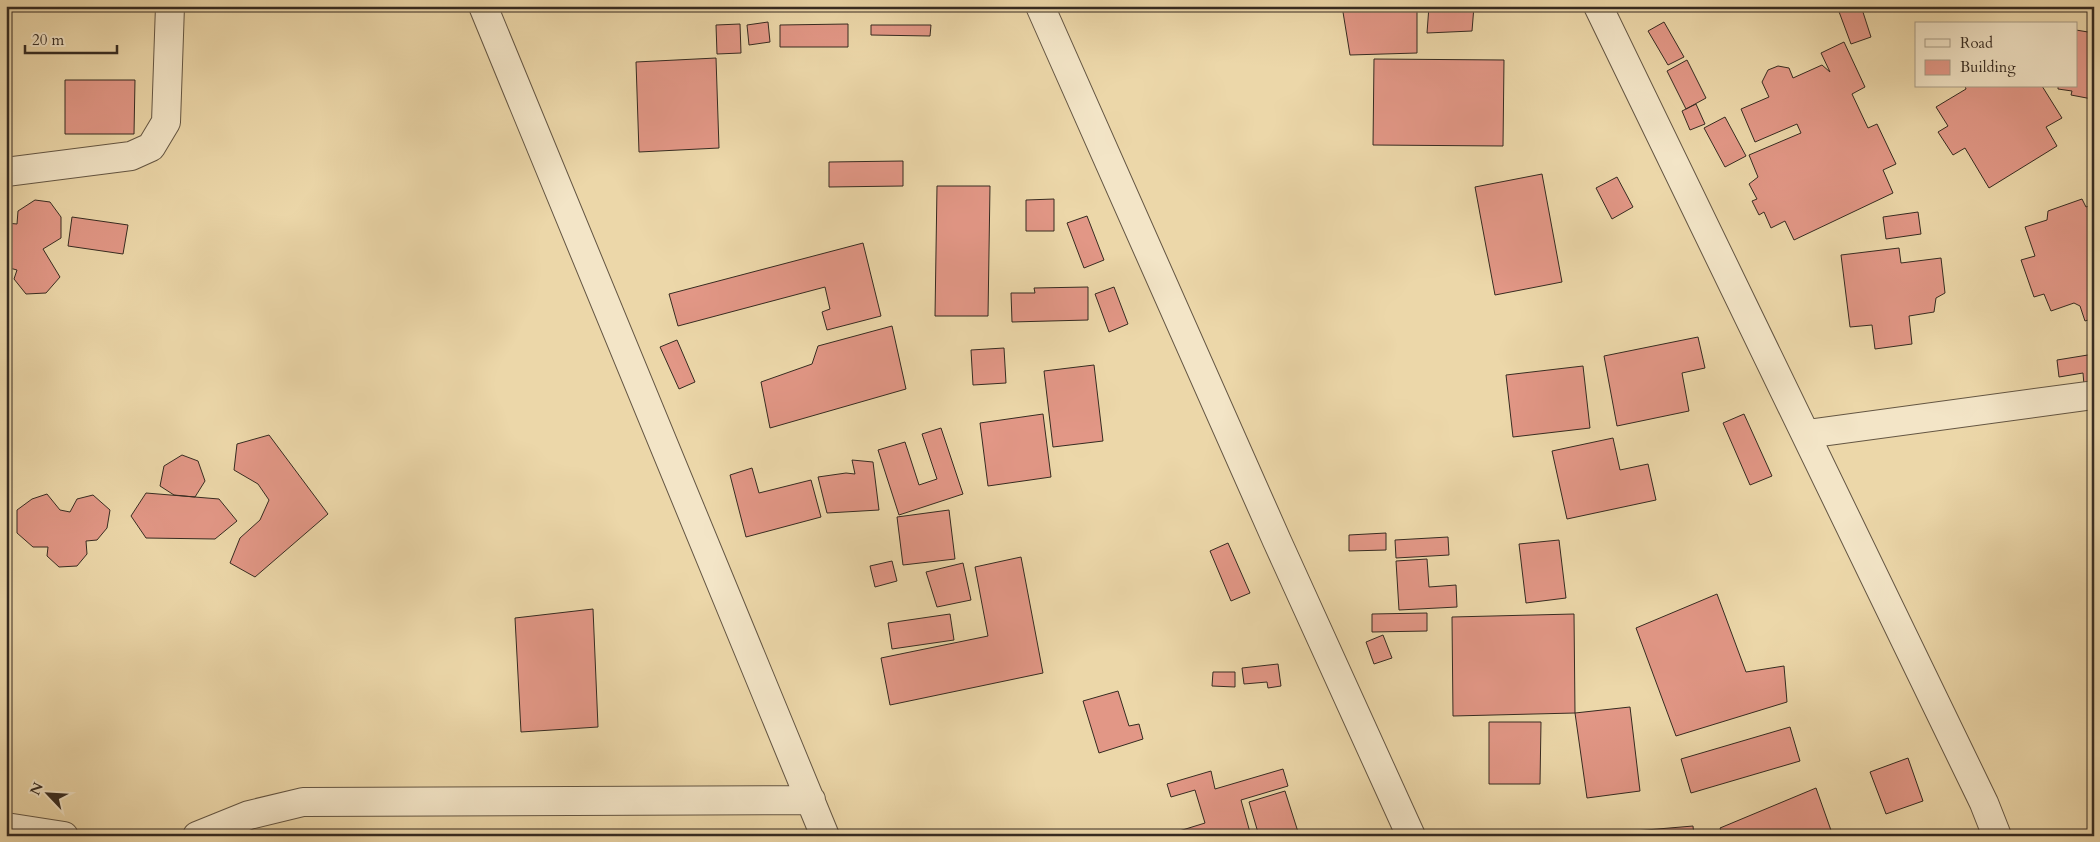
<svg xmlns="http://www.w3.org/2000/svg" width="2100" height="842" font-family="Cardo,serif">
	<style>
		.building { fill: #e29786; stroke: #362b21 }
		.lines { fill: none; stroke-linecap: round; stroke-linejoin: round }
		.minor-casing { stroke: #645643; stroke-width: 30 }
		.minor { stroke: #f3e5c7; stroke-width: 28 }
	</style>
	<rect width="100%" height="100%" fill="#ecd7a9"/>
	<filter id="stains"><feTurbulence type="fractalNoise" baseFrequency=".004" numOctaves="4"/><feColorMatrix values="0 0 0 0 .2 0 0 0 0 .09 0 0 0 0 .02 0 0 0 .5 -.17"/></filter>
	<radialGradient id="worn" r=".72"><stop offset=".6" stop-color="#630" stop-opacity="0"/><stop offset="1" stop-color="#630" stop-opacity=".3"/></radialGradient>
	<path class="building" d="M1342,6L1417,7V53L1350,55Z
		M1429,6H1474L1472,31L1427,33Z
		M1846,6H1861L1871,37L1851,44L1838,9Z
		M768,22L770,42L749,45L747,25Z
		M1664,22L1684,57L1668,65L1648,31Z
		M740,24L741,53L717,54L716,25Z
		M848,24V47H780V25Z
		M871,25H931L930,36L871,35Z
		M2076,30L2094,33V90L2092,99L2071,95L2072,91L2058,89V86H2076Z
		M1844,42L1865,87L1852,94L1868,128L1877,124L1896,164L1883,170L1893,193L1794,240L1785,221L1771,228L1764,212L1759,215L1752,201L1757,199L1749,184L1758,177L1749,155L1801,133L1797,124L1755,142L1741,109L1769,97L1762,82L1768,70L1778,66L1789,68L1793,78L1822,65L1830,72L1821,53Z
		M716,58L719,148L639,152L636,62Z
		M1374,59L1504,60L1503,146L1373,145Z
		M1687,60L1706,98L1686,109L1667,71Z
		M65,80H135L134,134H65Z
		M1965,86H2042L2062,118L2046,127L2057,146L1989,188L1965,148L1953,155L1938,132L1948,126L1936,107L1966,89Z
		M1696,104L1705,124L1690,130L1682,111Z
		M1725,117L1746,156L1725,167L1704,128Z
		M903,161V186L829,187V162Z
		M1542,174L1562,282L1495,295L1475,187Z
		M1617,177L1633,207L1612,219L1596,188Z
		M937,186H990L988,316H935Z
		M1054,199V231H1026V200Z
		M2082,199L2086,207L2094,204V318L2085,321L2080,306L2074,303L2051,311L2044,294L2034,297L2021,260L2035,256L2025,227L2047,220L2048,211Z
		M35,200L50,202L61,217V238L43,249L60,277L46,293L26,294L14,279L17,270L6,267V223L17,224L18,211Z
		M1918,212L1921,234L1886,239L1883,217Z
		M1087,216L1104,260L1084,268L1067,223Z
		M72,217L128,225L123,254L68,246Z
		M863,243L881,316L827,330L822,312L830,309L825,287L678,326L669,294Z
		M1899,248L1901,263L1941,258L1945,293L1936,298L1934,312L1909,316L1912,344L1875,349L1872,325L1850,327L1841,255Z
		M1088,287V320L1012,322L1011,293H1035L1034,288Z
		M1114,287L1128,324L1109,332L1095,294Z
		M892,326L906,389L770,428L761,382L812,364L818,346Z
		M1698,337L1705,368L1682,373L1689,411L1617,426L1604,356Z
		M677,340L695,382L679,389L660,347Z
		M1004,348L1006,383L973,385L971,350Z
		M2094,354V384L2084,385L2083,373L2059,377L2057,360Z
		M1094,365L1103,441L1053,447L1044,371Z
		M1583,366L1590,428L1513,437L1506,375Z
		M1043,414L1051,477L988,486L980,423Z
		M1744,414L1772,476L1750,485L1723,423Z
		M941,428L963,494L899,515L878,450L905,442L919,485L937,479L922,434Z
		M269,435L328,514L255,577L230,563L240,538L260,520L269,500L258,484L234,470L237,444Z
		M1613,438L1620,470L1648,464L1656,500L1567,519L1552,451Z
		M182,455L198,461L205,481L195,497L174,495L160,486L164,466Z
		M852,460L873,462L879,510L827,513L818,477L846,473L855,474Z
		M752,468L759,493L811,480L821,517L746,537L730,475Z
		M146,493L219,499L237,521L215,539L146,538L131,516Z
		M47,494L60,510L70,512L77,499L93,495L110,510L107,528L97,540L86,541L87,554L77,566L59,567L47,556L48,547H33L17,533V510L32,499Z
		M949,510L955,559L903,565L897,517Z
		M1386,533V550L1349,551V535Z
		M1448,537L1449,555L1396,558L1395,540Z
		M1559,540L1566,598L1526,603L1519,544Z
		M1228,543L1250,593L1231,601L1210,551Z
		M1021,557L1043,673L890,705L881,658L988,636L975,567Z
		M1427,559L1429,587L1456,585L1457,607L1399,610L1396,561Z
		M892,561L897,581L875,587L870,566Z
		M963,563L971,600L937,607L926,572Z
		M1717,594L1746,672L1784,666L1787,702L1676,736L1636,628Z
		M593,609L598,727L521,732L515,618Z
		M1427,613V631L1372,632V614Z
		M950,614L954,640L892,649L888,623Z
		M1574,614L1575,713L1453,716L1452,617Z
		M1383,635L1392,658L1374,664L1366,642Z
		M1278,664L1281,686L1268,688L1267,682L1244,684L1242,668Z
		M1213,672H1235V687L1212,686Z
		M1118,691L1129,726L1139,724L1143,739L1099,753L1083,701Z
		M1630,707L1640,791L1587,798L1575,713Z
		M1489,722H1541L1540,784H1489Z
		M1790,727L1800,761L1691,793L1681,759Z
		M1908,758L1923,801L1886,814L1870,772Z
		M1283,769L1288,786L1241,800L1251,836H1163L1205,823L1195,790L1171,797L1167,784L1211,771L1215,789Z
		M1816,788L1833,836H1723L1720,828Z
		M1285,791L1299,835L1259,836L1249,802Z
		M1693,826L1694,836H1599V834Z"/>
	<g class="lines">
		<defs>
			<path id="minor" d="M483,6L825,836
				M1040,6L1277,541L1411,836
				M1598,6L1984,803L1997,836
				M6,172L131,156L151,147L166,122L170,6
				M1807,434L2094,395
				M6,827L64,836
				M197,836L249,815L303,802L811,800"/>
		</defs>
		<use href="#minor" class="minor-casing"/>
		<use href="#minor" class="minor"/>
	</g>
	<rect width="2100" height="842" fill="none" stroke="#ecd7a9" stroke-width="25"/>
	<rect x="8" y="8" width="2085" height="827" fill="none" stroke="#362b21" stroke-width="2.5"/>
	<rect x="12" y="12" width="2075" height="817" fill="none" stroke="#362b21"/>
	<rect x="1915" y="22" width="162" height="65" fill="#f3e5c7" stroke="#a79b85"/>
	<rect x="1925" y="39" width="25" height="8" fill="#f3e5c7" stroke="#a79b85"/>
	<text x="1960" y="48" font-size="15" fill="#362b21">Road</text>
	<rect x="1925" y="60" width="25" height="15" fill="#e29786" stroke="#a79b85"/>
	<text x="1960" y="72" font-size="15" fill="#362b21">Building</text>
	<g transform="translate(48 794) rotate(295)" stroke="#f3e5c7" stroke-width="4" paint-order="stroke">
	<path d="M0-4L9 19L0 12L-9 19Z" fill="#362b21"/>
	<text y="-8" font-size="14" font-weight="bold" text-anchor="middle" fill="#362b21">N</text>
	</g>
	<path d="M25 45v8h92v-8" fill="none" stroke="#362b21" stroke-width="2.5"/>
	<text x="32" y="45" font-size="15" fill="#362b21" stroke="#f3e5c7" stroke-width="4" paint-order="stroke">20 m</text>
	<rect width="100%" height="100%" filter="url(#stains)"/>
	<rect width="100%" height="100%" fill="url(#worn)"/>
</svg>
